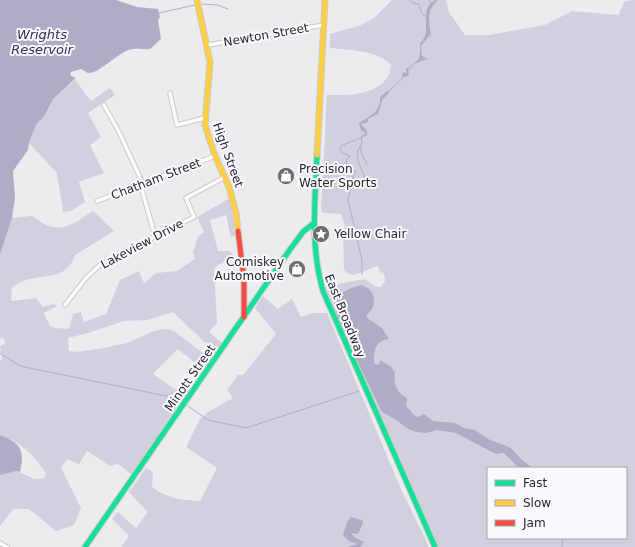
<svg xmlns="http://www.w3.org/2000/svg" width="635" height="547" font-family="'DejaVu Sans',sans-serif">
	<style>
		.green { fill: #d2d0de; fill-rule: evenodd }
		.water { fill: #afacc6 }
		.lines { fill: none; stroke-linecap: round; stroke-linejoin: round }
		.stream { stroke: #afacc6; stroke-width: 1 }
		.street-casing { stroke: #cacacc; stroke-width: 5.5 }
		.fast-casing { stroke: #cacacc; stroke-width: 7 }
		.slow-casing { stroke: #cacacc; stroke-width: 7 }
		.jam-casing { stroke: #cacacc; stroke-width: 7 }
		.street { stroke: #fcfcfd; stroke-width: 3.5 }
		.fast { stroke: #16e098; stroke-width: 5 }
		.slow { stroke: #ffcf43; stroke-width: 5 }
		.jam { stroke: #f24e42; stroke-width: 5 }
		.labels { text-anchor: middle; stroke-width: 4; stroke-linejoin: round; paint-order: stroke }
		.street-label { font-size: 12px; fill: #282829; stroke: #f9f8fd }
		.poi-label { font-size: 12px; fill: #282829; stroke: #f9f8fd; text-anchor: start }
		.water-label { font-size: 13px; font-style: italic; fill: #352a5a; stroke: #f9f8fd }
	</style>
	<rect width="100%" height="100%" fill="#ececef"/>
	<path class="green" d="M392,0H446L449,12L465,35H489L545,25L572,11L618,15L625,1L635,0V547H438L428,525L326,291L332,285L365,279L377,287H381L385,281L384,273L380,272L378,266L354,275L346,273L344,269L343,235L345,226L341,214L323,213L321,211L327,95C350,95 388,96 391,65C378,50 348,50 330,48V34L361,25L374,18ZM488,468H626V538H488Z
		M75,80L91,101L110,88L115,95L88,113L101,137L90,145L104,173L79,182L85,202L71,211L63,212L57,173L29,143L36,125L45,115L53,99Z
		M230,198L236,235L231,237L226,215L210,220L218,251H229L234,255L214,268L217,323L209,332L222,343L215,352L173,312L148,320L124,321L88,333L68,338L69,351L77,352C92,350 108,347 123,344C140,340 157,324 174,331L211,359L204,370L178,349L153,374L186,397L132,475L118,464L110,466L87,451L79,464L67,459L61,468L81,508L74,525L56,531L29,509H13L0,526V475L17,471L34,479L44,478L46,473C32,454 23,443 0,435V361L2,359L0,346L5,344L4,339L0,338V255L12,218L32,216C58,236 69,227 93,211L114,231L75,255C67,280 46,274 26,280C21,282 16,285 12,287L11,301L36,298L43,307L54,304L57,306L44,313L50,326L56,328L69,329L73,314L81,312L84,322L106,314L120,280L139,271L144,283L156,273L177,271L195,259L193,252L198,236L204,232L197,217Z
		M263,296L278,309L292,299L301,317L313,313H327L401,489L429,547H121L129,536L112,519L118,512L136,528L148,512L129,492L146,468L153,472L152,487C169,499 179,500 200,501L217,468L186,447L200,419L208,412L233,398L227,390L238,375H243L276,334L255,308Z"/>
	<path class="water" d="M0,0H116L137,7L158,9L160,17L158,20L161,39L150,49C142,50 136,47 126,51C117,55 97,74 89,73C86,73 84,70 81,69L71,72L70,75L76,78L53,99L45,115L36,125L29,143L28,150L13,171L15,198L12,218L0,255Z
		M435,0H438C427,10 428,21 431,34L421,46L422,56L428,59L410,65L408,70L409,76L402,77L403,72L406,73V69L419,59L420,53V43C434,32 417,10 435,0Z
		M388,90L389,93L383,99L378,114L368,119V122L361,124L367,131V135L353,142V140H356L366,133L361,130L359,123C370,116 381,112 380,97Z
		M361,285C372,288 377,299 372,309C370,312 367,314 366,317L382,328L389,339C375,341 374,350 374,363L377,365L379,364L380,360L390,366L395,372C393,383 396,392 407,398L406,406L413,414L417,417L424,414L433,421L455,423L464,428L475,430L488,439L511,448L522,460L533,468H519L504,453L496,454L456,433L437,430L426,433L416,432L408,429L395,419L382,412L338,322L336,314L338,306L336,296L351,288Z
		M0,435C21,443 25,450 20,472L17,471L0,475Z
		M351,517L362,520L363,523L358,534L351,533L354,537L364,542L360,547H348L357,544L349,541L343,535L347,522Z"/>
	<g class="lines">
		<path class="stream" d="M409,0L413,3L419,4L421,12L426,17
			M429,0L431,3
			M202,4L217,5L228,9
			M159,13L195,5
			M408,71L413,65
			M389,91L405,76
			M361,138L362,143C350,160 366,170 367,188
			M352,141L341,146L340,150L342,153L350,156L346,161L347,167L356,171L354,174L348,200L362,260V274
			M361,146V152L367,165
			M0,353L20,366L171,397L181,402
			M188,406L208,420L246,428L359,391
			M562,547L563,538"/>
		<defs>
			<path id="street" d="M208,45L324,25
				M170,93L177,125L205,118
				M104,105L119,132L143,184L142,190L155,236
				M97,201L215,156
				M65,305L86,278L101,264L194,217L186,198L225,177
				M0,543L7,547"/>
			<path id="fast" d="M317,155C315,201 310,246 323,291L435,547
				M85,547L291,248L303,232L314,223"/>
			<path id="slow" d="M197,0L210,62L205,125L215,156L229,187L236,213L238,231
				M317,155L325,0"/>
			<path id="jam" d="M238,231L244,279V317"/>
		</defs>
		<use href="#street" class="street-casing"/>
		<use href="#fast" class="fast-casing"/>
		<use href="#slow" class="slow-casing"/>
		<use href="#jam" class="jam-casing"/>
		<use href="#street" class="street"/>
		<use href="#fast" class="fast"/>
		<use href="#slow" class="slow"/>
		<use href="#jam" class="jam"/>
	</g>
	<defs>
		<symbol id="shop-disc" viewBox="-11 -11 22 22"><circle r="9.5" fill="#6d6d6e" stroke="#f9f8fd"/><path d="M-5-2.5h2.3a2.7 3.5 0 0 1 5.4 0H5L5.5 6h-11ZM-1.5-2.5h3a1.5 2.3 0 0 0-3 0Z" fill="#fff"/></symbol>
		<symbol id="sight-disc" viewBox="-11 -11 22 22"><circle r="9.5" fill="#6d6d6e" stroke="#f9f8fd"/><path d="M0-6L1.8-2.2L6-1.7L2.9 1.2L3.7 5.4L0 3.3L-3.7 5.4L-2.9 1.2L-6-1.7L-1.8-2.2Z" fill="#fff"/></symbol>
	</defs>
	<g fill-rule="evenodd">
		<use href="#shop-disc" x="276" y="166" width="20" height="20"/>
		<use href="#sight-disc" x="311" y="224" width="20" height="20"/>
		<use href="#shop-disc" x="287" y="259" width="20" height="20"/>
	</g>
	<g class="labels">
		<g class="street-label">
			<text transform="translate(266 35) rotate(-10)" y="4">Newton Street</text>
			<text transform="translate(228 155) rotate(70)" y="4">High Street</text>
			<text transform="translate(156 179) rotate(-21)" y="4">Chatham Street</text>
			<text transform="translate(142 244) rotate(-28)" y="4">Lakeview Drive</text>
			<text transform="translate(345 316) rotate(68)" y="4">East Broadway</text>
			<text transform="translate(190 378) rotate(-55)" y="4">Minott Street</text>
		</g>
		<g class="poi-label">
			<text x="299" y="173">Precision<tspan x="299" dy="14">Water Sports</tspan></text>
			<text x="334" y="238">Yellow Chair</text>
			<text x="284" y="266" text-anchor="end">Comiskey<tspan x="284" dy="14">Automotive</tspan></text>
		</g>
		<g class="water-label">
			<text x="42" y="39">Wrights<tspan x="42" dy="15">Reservoir</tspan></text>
		</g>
	</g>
	<rect x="487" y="467" width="140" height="72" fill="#f9f8fd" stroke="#a5a5a8"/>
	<rect x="495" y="480" width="20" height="6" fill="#16e098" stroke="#a5a5a8"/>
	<text x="523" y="487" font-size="12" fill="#282829">Fast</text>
	<rect x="495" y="500" width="20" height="6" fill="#ffcf43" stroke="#a5a5a8"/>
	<text x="523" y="507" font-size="12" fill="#282829">Slow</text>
	<rect x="495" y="520" width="20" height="6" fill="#f24e42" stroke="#a5a5a8"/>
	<text x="523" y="527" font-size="12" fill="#282829">Jam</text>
</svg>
